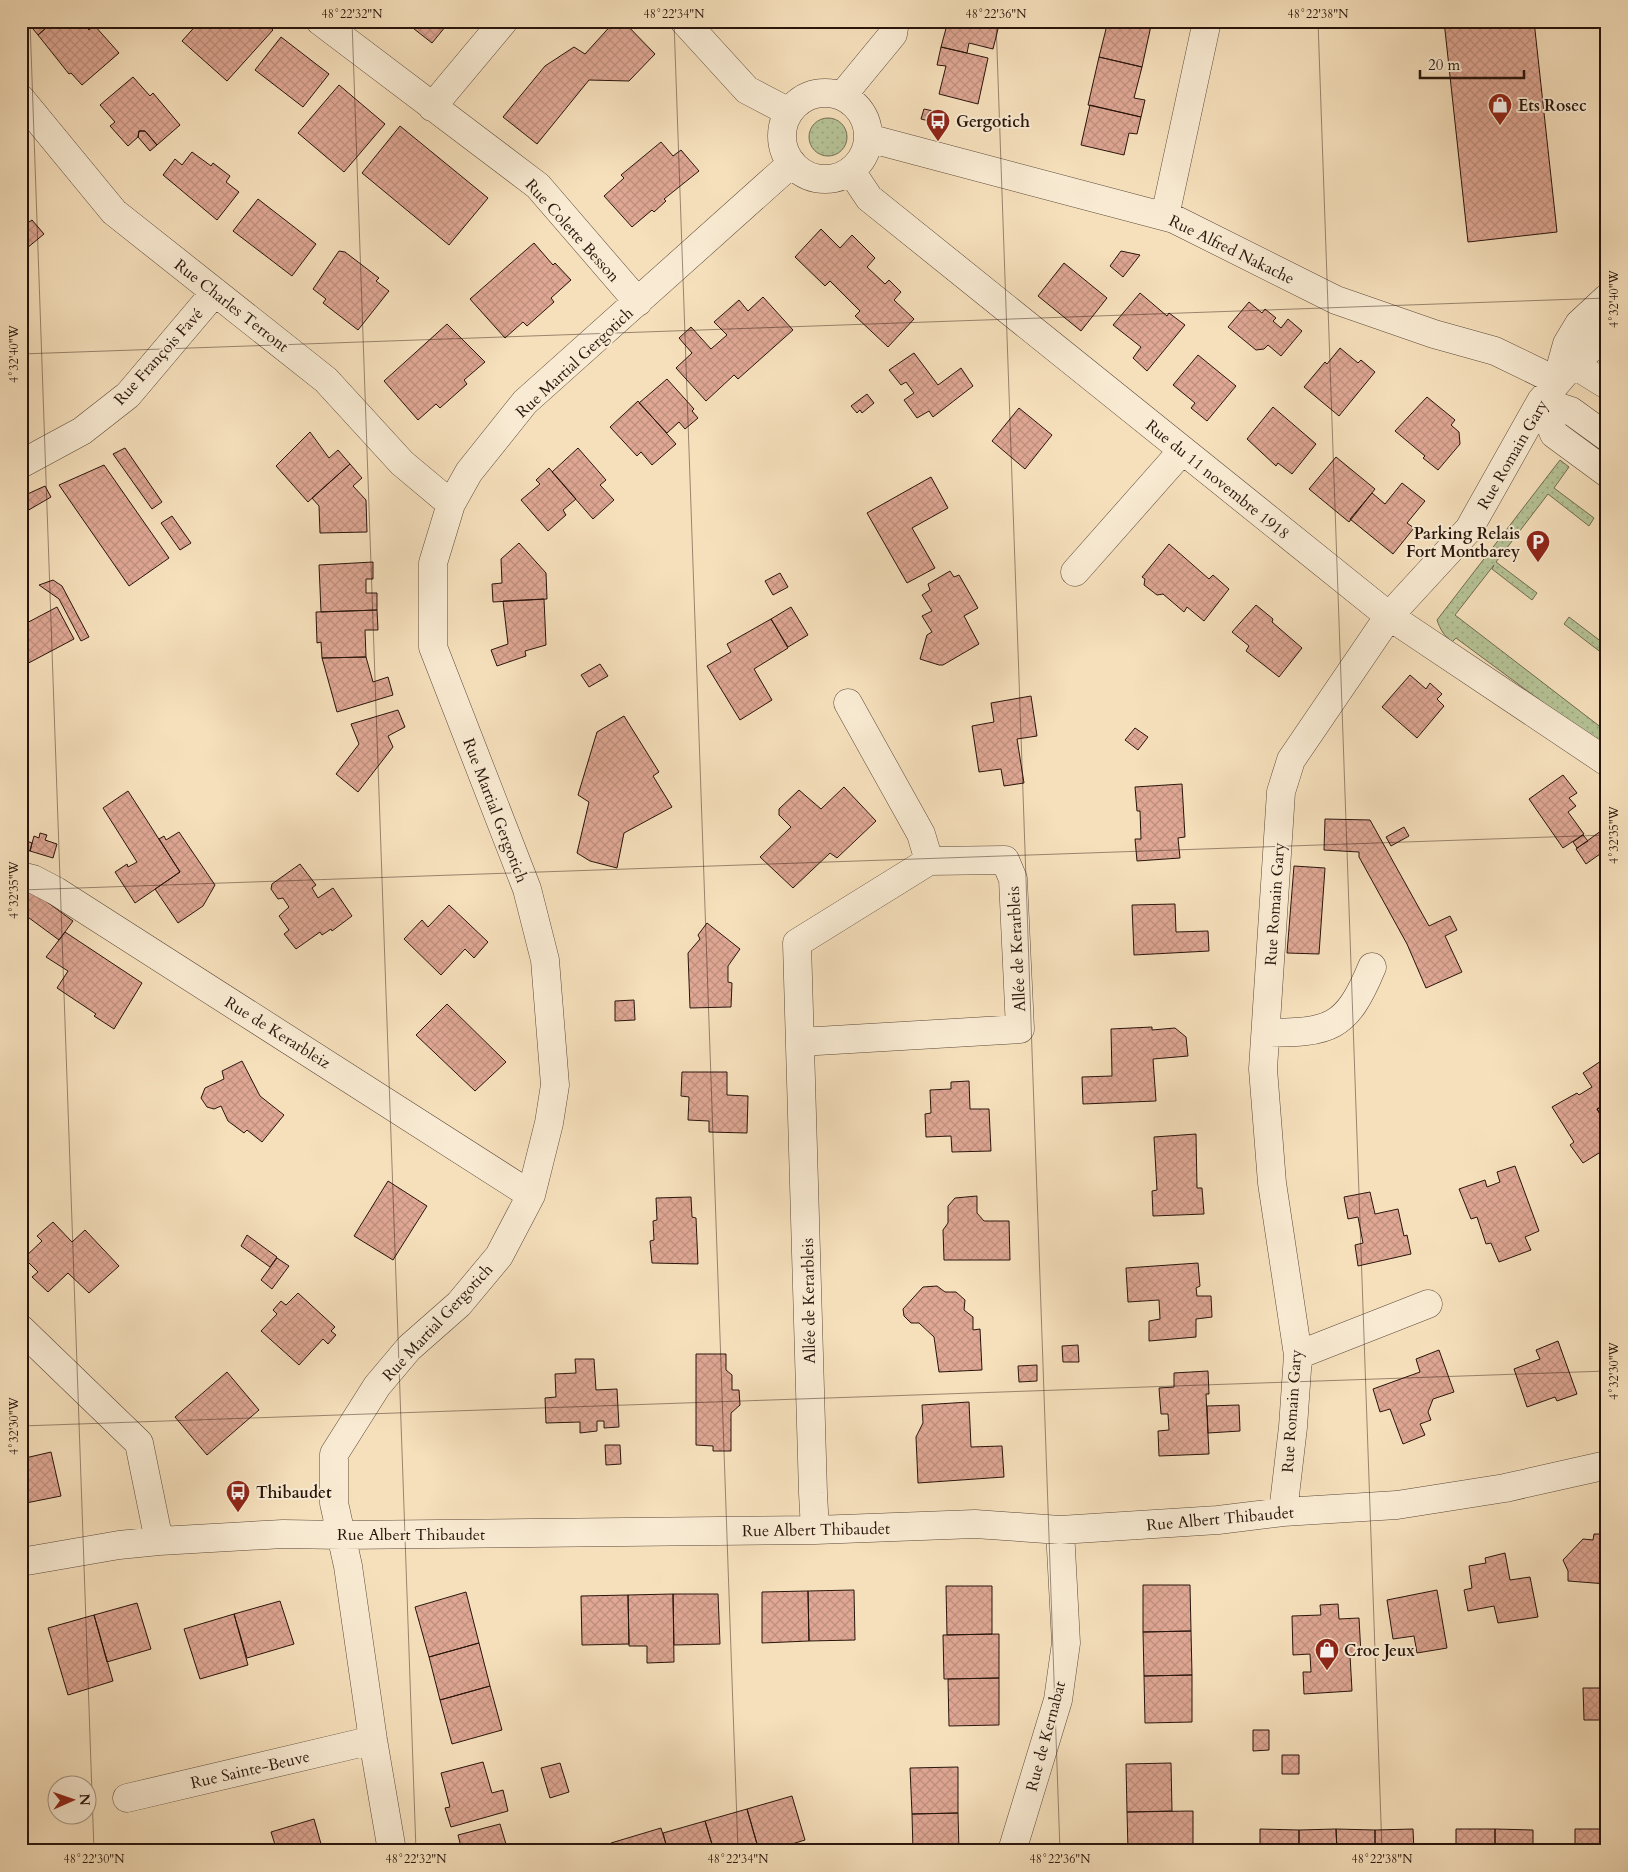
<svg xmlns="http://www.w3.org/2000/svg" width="1628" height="1872" font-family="Cardo,serif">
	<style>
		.grass { fill: url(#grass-dots); stroke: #706c51 }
		.building { fill: url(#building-cross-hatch); stroke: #29150c }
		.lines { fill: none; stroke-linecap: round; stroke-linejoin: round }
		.minor-casing { stroke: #5c4838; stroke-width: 29 }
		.minor { stroke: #f9ebd3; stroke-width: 28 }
		.ticks { fill: none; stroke: #29150c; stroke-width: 1; stroke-opacity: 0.45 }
		.labels { text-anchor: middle; stroke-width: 4; stroke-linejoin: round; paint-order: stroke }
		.poi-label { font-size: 16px; font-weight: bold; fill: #29150c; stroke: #f9ebd3; text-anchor: start }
		.street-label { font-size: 16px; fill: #29150c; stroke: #f9ebd3 }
		.neatline { fill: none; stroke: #29150c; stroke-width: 2 }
		.ticks-label { font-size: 12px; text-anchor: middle; fill: #29150c }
	</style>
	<defs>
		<pattern id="grass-dots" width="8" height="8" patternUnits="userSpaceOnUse" patternTransform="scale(1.25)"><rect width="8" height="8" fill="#b6c396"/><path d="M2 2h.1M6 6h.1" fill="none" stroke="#9ca780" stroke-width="1.8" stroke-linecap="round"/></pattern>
		<pattern id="building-cross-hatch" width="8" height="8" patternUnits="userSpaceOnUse" patternTransform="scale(1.25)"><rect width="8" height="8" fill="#dfa794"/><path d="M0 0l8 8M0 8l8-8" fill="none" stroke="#bf8f7e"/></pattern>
	</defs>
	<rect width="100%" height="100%" fill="#f6e0bc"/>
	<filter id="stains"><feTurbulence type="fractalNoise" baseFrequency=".004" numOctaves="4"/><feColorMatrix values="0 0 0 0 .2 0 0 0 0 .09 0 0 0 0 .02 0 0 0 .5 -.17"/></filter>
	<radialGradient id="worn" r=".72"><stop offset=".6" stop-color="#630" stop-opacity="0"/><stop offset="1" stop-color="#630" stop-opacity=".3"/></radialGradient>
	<path class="grass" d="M809 137a19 19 0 1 1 38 0a19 19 0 1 1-38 0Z
		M1560,460L1569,467L1554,488L1594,518L1589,526L1548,494L1496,562L1537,593L1532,600L1492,569L1494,565L1455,615L1607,732V750L1456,638L1452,642C1444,636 1440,629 1437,620Z
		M1569,617L1607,646V657L1564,624Z"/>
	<path class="building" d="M30,21H54L38,35L28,23Z
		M54,21H81L89,30L94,25L119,53L82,85L71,73L69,74L38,35Z
		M200,21H263L273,30L227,81L182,41Z
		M404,21H450L432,43Z
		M615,21H623L655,54L629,81L589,80L537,144L503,117L545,66L574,47L585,54Z
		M948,21H1000L993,49L969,43L967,53L941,47Z
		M1108,21H1152L1142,67L1099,57Z
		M1444,21H1534L1557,232L1468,242Z
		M281,37L329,74L303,107L255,70Z
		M941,47L988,58L978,104L939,94L946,66L937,65Z
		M1099,57L1142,67L1134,98L1145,100L1141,117L1088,105Z
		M133,77L150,96L153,93L180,125L157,145L145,131H139L138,137L128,146L110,126L115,122L100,105Z
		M339,85L385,124L344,172L298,133Z
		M1090,105L1141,117L1137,134L1129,133L1124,155L1081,145Z
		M924,109L943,113L941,124L921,119Z
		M400,126L488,198L449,245L362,173Z
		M139,131H145L157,145L150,151L138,137Z
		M661,142L673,156L681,150L699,171L664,199L666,201L654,212L652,210L632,227L604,196L624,178L621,175Z
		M192,152L211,166L213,163L230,176L226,182L239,192L217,220L163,175L175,159L182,165Z
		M258,199L316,244L292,276L233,231Z
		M21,213L29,222L32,220L44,234L21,253Z
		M821,229L840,248L852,235L875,258L867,267L885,284L889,280L901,292L894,300L914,319L888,347L855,316L860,311L830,281L825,286L795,257Z
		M534,243L553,265L555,263L571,280L551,298L554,302L527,326L523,322L505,338L470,299Z
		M339,251L345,252L379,278L376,281L389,291L358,330L323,303L326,299L313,289Z
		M1121,251L1140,255L1123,277L1110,266Z
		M1064,263L1107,298L1081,331L1038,296Z
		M1140,293L1167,316L1169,313L1185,325L1147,371L1133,358L1141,347L1113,325Z
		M763,297L793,330L738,379L734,375L706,401L676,368L692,353L679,338L691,327L711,349L727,335L714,322L739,300L748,311Z
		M1249,302L1262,313L1265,309L1276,318L1273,321L1281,328L1288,319L1302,331L1281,356L1268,345L1264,349L1256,350L1228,327Z
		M447,324L485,362L464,380L467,384L440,408L436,404L418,420L384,381Z
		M1340,348L1358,363L1361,360L1375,372L1339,416L1304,387L1325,362L1327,364Z
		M914,353L938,385L961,368L973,386L933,417L929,411L917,418L904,400L914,393L906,382L901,385L889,370Z
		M1198,355L1236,386L1207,421L1191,408L1195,403L1173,385Z
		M667,379L694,409L692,411L698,418L685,429L679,422L667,433L639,403Z
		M867,394L874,403L862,413L860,410L857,413L851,406Z
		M1427,397L1455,420L1451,425L1459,432L1460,444L1438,470L1423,458L1425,456L1395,431Z
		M638,401L676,444L652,465L641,452L637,456L610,427Z
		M1273,407L1316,444L1292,474L1278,463L1276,466L1247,439Z
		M1019,408L1052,435L1025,469L992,441Z
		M310,432L329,458L338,450L350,464L308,502L276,466Z
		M125,448L162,502L152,509L113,454Z
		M578,448L606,480L600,485L614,500L593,519L552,472Z
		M1336,457L1375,489L1349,522L1309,489Z
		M350,464L362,478L353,486L366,500L367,532L320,533L319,506L312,498Z
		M104,465L169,558L129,586L59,485Z
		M549,468L576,499L563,510L566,515L548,531L521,500L540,484L536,480Z
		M931,477L948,508L912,528L935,568L907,583L867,513Z
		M1402,483L1425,501L1407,523L1414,528L1393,554L1350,519L1372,493L1385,504Z
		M45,486L51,497L27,511L21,497Z
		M172,516L191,543L180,550L161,523Z
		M519,543L546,573L547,599L493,602L492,584L502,583L501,559Z
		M1169,544L1209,579L1213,575L1229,589L1204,621L1187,607L1184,612L1163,594L1157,595L1144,585L1145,579L1142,577Z
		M373,562V579H366V593H377V610L321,612L319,565Z
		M950,571L954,577L959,575L978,608L964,616L979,644L943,665H939L920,659L927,635L932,632L922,616L932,611L922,595L930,590L928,584Z
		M780,573L788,587L773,595L765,581Z
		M53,580L62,586L89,637L81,641L59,599L39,585Z
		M544,599L546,645L525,651L526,656L497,666L491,650L508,644L503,601Z
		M1256,605L1273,619L1272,622L1302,648L1279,677L1246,651L1249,646L1232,632Z
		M57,607L74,639L21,667V626Z
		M791,607L808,635L788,647L771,619Z
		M377,610L378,630H365L366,657L322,658L321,642L317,643L316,612Z
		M771,619L788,648L754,669L772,700L740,720L707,666L731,652L727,644Z
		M366,657L373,682L388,677L393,695L337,712L322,658Z
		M600,664L608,676L589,687L581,675Z
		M1410,675L1426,689L1430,683L1442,694L1437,699L1444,706L1417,738L1382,707Z
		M1031,696L1037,736L1017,739L1024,783L1004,786L1001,769L979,772L972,726L994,722L991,703Z
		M398,710L405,727L388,736L393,747L358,792L336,774L359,744L351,724Z
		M624,716L659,772L653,776L672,807L624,833L617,868L590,861L577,853L589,802L578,795L597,732Z
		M1135,728L1148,737L1138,750L1125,740Z
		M1563,775L1577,793L1569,798L1576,806L1568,812L1584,834L1563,848L1529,799Z
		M1182,784L1185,837L1178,838L1180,858L1137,861L1135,839H1141L1140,811H1137L1135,787Z
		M844,787L876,821L837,858L830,853L793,888L760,857L791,827L779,815V809L799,790L821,809Z
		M128,791L180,872L135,903L115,872L127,864L128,867L137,862L103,808Z
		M1325,819L1370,820L1429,926L1450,916L1457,930L1445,936L1462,972L1426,988L1407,944L1359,857V852L1324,850Z
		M1404,827L1409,836L1391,846L1386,837Z
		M1605,828L1607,832V849L1586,864L1576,849Z
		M179,832L215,885L203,906L178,923L155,889L180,872L159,839L164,836L166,840Z
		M40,833L47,835L45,840L57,844L53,858L30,851L34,836L39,838Z
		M1583,835L1588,841L1577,848L1573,842Z
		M24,840L32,843L30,851L21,849Z
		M300,864L316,885L312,888L318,898L333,888L352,916L332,931L331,929L322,935L320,932L296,949L284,934L289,930L279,916L289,907L283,898L278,899L271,889L272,884Z
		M1294,866L1325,868L1319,954L1287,953Z
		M28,888L73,921L59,940L21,912V897Z
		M1175,904L1176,932L1208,931L1209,951L1134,955L1132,905Z
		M449,905L488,942L474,958L465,949L441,975L404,939L422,920L428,927Z
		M707,923L740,949L728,966V982L732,983L731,1007L690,1008L688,953L700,939L698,935Z
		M65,932L142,983L114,1029L94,1016L96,1014L57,988L68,971L46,957Z
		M634,1000L635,1020L615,1021V1001Z
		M447,1004L506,1062L475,1091L416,1035Z
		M1152,1027V1030L1175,1028L1186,1037L1188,1056L1153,1059L1156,1101L1083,1104L1082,1077L1112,1076L1111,1029Z
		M1604,1059L1607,1063V1104L1597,1109L1603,1119L1607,1116V1148L1583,1163L1570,1145L1574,1142L1552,1107L1577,1093L1579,1095L1592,1087L1583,1073Z
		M242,1061L260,1096L284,1115L262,1142L247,1130L244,1133L228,1121L221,1106L214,1109L207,1107L201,1098L205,1088L224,1079L222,1071Z
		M682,1072H727V1095L748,1096L747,1133L709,1132V1121L688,1120L689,1097L681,1096Z
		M969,1081L970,1109H989L991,1151L952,1152L951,1136L926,1137L925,1114L931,1113L930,1090L951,1089V1082Z
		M1605,1105L1607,1116L1603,1119L1597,1109Z
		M1196,1134L1197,1188H1202L1204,1214L1153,1216L1152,1191L1157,1190L1154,1137Z
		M1515,1166L1539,1231L1525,1237L1531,1250L1499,1262L1491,1243L1486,1244L1477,1217L1471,1219L1459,1189L1485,1180L1487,1187L1500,1182L1497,1172Z
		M388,1181L427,1206L393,1260L354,1236Z
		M1370,1192L1375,1214L1398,1209L1404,1236L1407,1235L1411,1254L1358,1266L1355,1245L1363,1243L1358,1217L1348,1219L1344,1197Z
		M977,1196V1213L984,1221H1009L1010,1260H944L943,1230L948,1223V1206L955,1198Z
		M691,1197L692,1217L696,1218L698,1264L652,1263L650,1241L654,1240L653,1221L657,1220L656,1198Z
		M53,1222L72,1242L85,1230L119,1266L89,1293L68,1273L48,1292L32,1277L38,1272L24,1258L42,1241L37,1236Z
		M247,1235L277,1257L270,1267L241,1246Z
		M277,1258L289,1266L272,1289L261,1280Z
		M1198,1263L1200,1286L1196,1288L1197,1296H1211L1212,1317L1196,1319V1337L1149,1341V1321L1160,1319L1159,1300L1128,1302L1126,1268Z
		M937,1286L945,1292H956L965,1300L964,1310L973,1317V1330L980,1329L982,1370L939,1372L934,1337L919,1323H911L904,1316L903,1309L923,1287Z
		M298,1293L335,1327L331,1331L336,1335L328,1344L323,1339L299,1365L261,1331L277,1314L273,1310L281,1301L286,1305Z
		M1558,1341L1577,1394L1557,1401L1555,1397L1527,1407L1514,1369L1540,1359L1536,1350Z
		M1078,1345L1079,1362H1063L1062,1346Z
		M1439,1350L1454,1392L1433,1399L1428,1412L1431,1420L1420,1424L1425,1435L1403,1444L1390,1409L1380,1412L1373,1389L1420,1372L1416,1359Z
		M696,1354H726V1370L732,1375V1390H739L740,1405L731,1413V1451H713V1446L696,1445Z
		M575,1359H594L596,1390L617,1389L619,1427L604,1428V1421H597V1431L580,1433V1422L546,1423L545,1398L556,1397L555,1374L576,1373Z
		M1037,1365V1381L1019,1382L1018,1366Z
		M1208,1371L1209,1394H1206L1209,1454L1159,1456L1158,1431L1169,1430L1168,1414H1161L1159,1388L1174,1387V1373Z
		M227,1372L259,1410L207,1455L175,1417Z
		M969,1402L971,1447L1002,1446L1004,1477L918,1483L916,1437L923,1423L922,1405Z
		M1239,1405L1240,1431L1208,1433L1207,1406Z
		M605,1445H620L621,1464L606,1465Z
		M51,1452L61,1496L21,1504V1459Z
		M1594,1534H1607V1584L1568,1581V1571L1563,1560L1583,1539L1593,1540Z
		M1505,1553L1510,1580L1530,1577L1538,1617L1498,1623L1494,1606L1468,1611L1464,1590L1472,1588L1469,1566L1486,1563L1485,1558Z
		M1143,1585H1190L1191,1631L1143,1632Z
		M946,1586H992V1634L947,1635Z
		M854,1590L855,1640L809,1641L808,1591Z
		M1437,1590L1447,1648L1417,1653L1414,1636L1393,1639L1387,1600Z
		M808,1591L809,1641L762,1643V1592Z
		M466,1592L479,1643L429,1657L415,1607Z
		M673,1594L674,1662L647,1663V1646H629L628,1595Z
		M673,1594H718L720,1644L674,1645Z
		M628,1595L629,1644L582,1645L581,1596Z
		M280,1601L294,1644L247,1658L234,1614Z
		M137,1603L151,1649L107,1662L94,1615Z
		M1338,1604L1339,1619L1359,1618L1361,1655H1350L1352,1691L1304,1694L1303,1672H1311L1310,1654L1293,1655L1292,1616L1321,1615L1320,1605Z
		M234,1614L248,1665L200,1679L184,1629Z
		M94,1615L113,1681L68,1695L48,1628Z
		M1191,1631L1192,1675L1144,1676L1143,1632Z
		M999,1634V1678L944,1679L943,1635Z
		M479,1643L490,1686L440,1700L429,1657Z
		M1603,1674H1607V1720H1584L1583,1688H1604Z
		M1192,1675V1722L1145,1723L1144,1676Z
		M999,1678V1725L949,1726L948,1679Z
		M490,1686L502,1730L452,1744L440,1700Z
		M1253,1730H1269V1750L1253,1751Z
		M1282,1755H1299V1774H1282Z
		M483,1762L492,1793L503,1790L508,1811L451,1827L445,1808L450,1807L441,1773Z
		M560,1763L569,1792L550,1798L541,1768Z
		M1171,1763L1172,1811L1127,1812L1126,1764Z
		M958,1767V1813L912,1814L910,1768Z
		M792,1796L805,1840L769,1851H759L747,1809Z
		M747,1809L759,1851H714L705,1821Z
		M1193,1811V1843L1186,1846V1851H1107L1128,1850L1127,1812Z
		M958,1813L959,1851H913L912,1814Z
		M314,1819L323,1851H277L271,1832Z
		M705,1821L714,1851H668L663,1833Z
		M500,1824L508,1851H462L458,1835Z
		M661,1828L668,1851H614L611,1843Z
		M1260,1829L1299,1830V1851H1260Z
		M1336,1829L1337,1851H1299V1830Z
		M1336,1829L1375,1830V1851H1337Z
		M1413,1829L1414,1851H1375V1830Z
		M1456,1829H1495V1851H1456Z
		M1495,1829L1533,1830V1851H1495Z
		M1575,1829H1607V1851H1575Z"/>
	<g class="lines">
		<defs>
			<path id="minor" d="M320,21L538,186L638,302
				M684,21L747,90L789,112
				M782 136a43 43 0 1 1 86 0a43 43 0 1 1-86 0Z
				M842,96L893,34L895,21
				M21,99L114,212L326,380L402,463L451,504
				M432,107L503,22
				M868,138L1174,219L1336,300L1434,334L1495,351L1557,381
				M851,171L869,198L1389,616L1607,762
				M1165,216L1207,21
				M1573,364L1607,385
				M1557,380L1567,344L1579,324L1607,298
				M1541,401L1554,434L1607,473
				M1541,401L1571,411L1607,437
				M21,464L82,431L128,395L215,292
				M1075,572L1182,451
				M848,703L921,834L929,861
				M21,876L33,879L56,891L531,1195
				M1266,1033C1330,1032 1346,1030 1372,967
				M800,1042L1020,1029L1013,879L1005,860L929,861L797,943L813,1493L815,1530
				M21,1329L139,1443L159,1541
				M1298,1355L1428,1304
				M1283,1512L1293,1427L1298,1355L1272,1183L1263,1069L1281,792L1291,760L1389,616L1469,529L1541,401L1573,364L1607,334
				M21,1562L119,1545L159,1541L283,1534L342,1535L815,1530L975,1524L1060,1530L1218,1520L1283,1512L1397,1505L1505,1488L1607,1465
				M127,1798L373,1740
				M392,1851L373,1740L348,1566L334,1503V1454L377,1386L409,1348L459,1304L499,1256L531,1195L549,1123L555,1085L545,960L527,889L433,647V563L451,504L469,472L525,402L792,163
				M1012,1851L1058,1700L1066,1643L1060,1530"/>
		</defs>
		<use href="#minor" class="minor-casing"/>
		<use href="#minor" class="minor"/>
	</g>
	<path class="ticks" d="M30,21L94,1851M352,21L416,1851M674,21L738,1851M996,21L1060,1851M1318,21L1382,1851M21,354L1607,298M21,890L1607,835M21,1426L1607,1371"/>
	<defs>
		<symbol id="shop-pin" viewBox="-11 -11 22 30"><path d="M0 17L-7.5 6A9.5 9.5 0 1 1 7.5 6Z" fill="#8f2418" stroke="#f9ebd3"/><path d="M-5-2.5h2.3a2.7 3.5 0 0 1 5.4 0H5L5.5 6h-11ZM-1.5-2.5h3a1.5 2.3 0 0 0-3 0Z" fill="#fff"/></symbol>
		<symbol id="bus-pin" viewBox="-11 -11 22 30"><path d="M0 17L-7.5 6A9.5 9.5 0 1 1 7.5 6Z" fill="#8f2418" stroke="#f9ebd3"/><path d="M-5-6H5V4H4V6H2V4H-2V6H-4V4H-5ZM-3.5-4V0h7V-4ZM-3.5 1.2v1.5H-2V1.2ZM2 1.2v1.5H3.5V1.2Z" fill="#fff"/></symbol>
		<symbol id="parking-pin" viewBox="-11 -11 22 30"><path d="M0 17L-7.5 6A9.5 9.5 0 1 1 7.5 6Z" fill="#8f2418" stroke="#f9ebd3"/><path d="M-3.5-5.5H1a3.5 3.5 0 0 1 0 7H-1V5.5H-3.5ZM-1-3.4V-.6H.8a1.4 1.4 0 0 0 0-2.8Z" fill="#fff"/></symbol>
	</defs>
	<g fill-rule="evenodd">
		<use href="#shop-pin" x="1486" y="91" width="28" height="38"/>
		<use href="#bus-pin" x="924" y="107" width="28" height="38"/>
		<use href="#parking-pin" x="1524" y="528" width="28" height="38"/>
		<use href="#bus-pin" x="224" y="1478" width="28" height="38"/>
		<use href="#shop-pin" x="1313" y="1636" width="28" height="38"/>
	</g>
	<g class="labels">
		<g class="poi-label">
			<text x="1518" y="111">Ets Rosec</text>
			<text x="956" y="127">Gergotich</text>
			<text x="1520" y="539" text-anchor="end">Parking Relais<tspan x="1520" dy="18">Fort Montbarey</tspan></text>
			<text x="256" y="1498">Thibaudet</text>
			<text x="1344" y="1656">Croc Jeux</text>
		</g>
		<g class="street-label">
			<text transform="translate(573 230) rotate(48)" y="6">Rue Colette Besson</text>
			<text transform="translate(1232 249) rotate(26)" y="6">Rue Alfred Nakache</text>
			<text transform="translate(232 305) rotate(38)" y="6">Rue Charles Terront</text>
			<text transform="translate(158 356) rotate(-48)" y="6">Rue François Favé</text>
			<text transform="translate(574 362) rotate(-43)" y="6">Rue Martial Gergotich</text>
			<text transform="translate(1512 454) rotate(-60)" y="6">Rue Romain Gary</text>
			<text transform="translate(1218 479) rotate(39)" y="6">Rue du 11 novembre 1918</text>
			<text transform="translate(496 810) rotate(69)" y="6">Rue Martial Gergotich</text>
			<text transform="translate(1274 904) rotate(-86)" y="6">Rue Romain Gary</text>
			<text transform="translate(1016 949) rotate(-93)" y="6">Allée de Kerarbleis</text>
			<text transform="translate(278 1032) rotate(32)" y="6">Rue de Kerarbleiz</text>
			<text transform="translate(808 1301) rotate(-91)" y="6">Allée de Kerarbleis</text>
			<text transform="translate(437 1322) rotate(-47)" y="6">Rue Martial Gergotich</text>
			<text transform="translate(1291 1411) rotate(-86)" y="6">Rue Romain Gary</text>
			<text transform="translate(1220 1518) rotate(-5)" y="6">Rue Albert Thibaudet</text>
			<text transform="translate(816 1529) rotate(-1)" y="6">Rue Albert Thibaudet</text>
			<text x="411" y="1540">Rue Albert Thibaudet</text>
			<text transform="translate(1045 1736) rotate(-75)" y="6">Rue de Kernabat</text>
			<text transform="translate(250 1769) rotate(-13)" y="6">Rue Sainte-Beuve</text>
		</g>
	</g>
	<rect width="1628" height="1872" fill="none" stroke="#f6e0bc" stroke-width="55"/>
	<g transform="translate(72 1800) rotate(88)"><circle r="24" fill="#f9ebd3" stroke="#a69583"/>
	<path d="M0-4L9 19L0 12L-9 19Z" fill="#8f2418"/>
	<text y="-8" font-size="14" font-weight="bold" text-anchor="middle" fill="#29150c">N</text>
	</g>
	<path d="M1420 70v8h104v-8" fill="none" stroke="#29150c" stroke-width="2.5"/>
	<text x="1428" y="70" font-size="15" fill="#29150c" stroke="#f9ebd3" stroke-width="4" paint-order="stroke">20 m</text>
	<rect x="28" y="28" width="1572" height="1816" class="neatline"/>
	<g class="ticks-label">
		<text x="352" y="18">48°22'32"N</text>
		<text x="674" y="18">48°22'34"N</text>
		<text x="996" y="18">48°22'36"N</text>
		<text x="1318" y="18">48°22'38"N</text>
		<text transform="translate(1614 299) rotate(-90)" y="4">4°32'40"W</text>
		<text transform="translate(14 354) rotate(-90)" y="4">4°32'40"W</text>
		<text transform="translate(1614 835) rotate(-90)" y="4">4°32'35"W</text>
		<text transform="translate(14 890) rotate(-90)" y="4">4°32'35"W</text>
		<text transform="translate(1614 1371) rotate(-90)" y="4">4°32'30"W</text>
		<text transform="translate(14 1426) rotate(-90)" y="4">4°32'30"W</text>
		<text x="94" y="1863">48°22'30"N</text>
		<text x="416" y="1863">48°22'32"N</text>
		<text x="738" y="1863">48°22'34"N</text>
		<text x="1060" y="1863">48°22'36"N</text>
		<text x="1382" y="1863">48°22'38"N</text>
	</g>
	<rect width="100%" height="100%" filter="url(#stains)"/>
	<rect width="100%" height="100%" fill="url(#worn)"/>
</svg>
